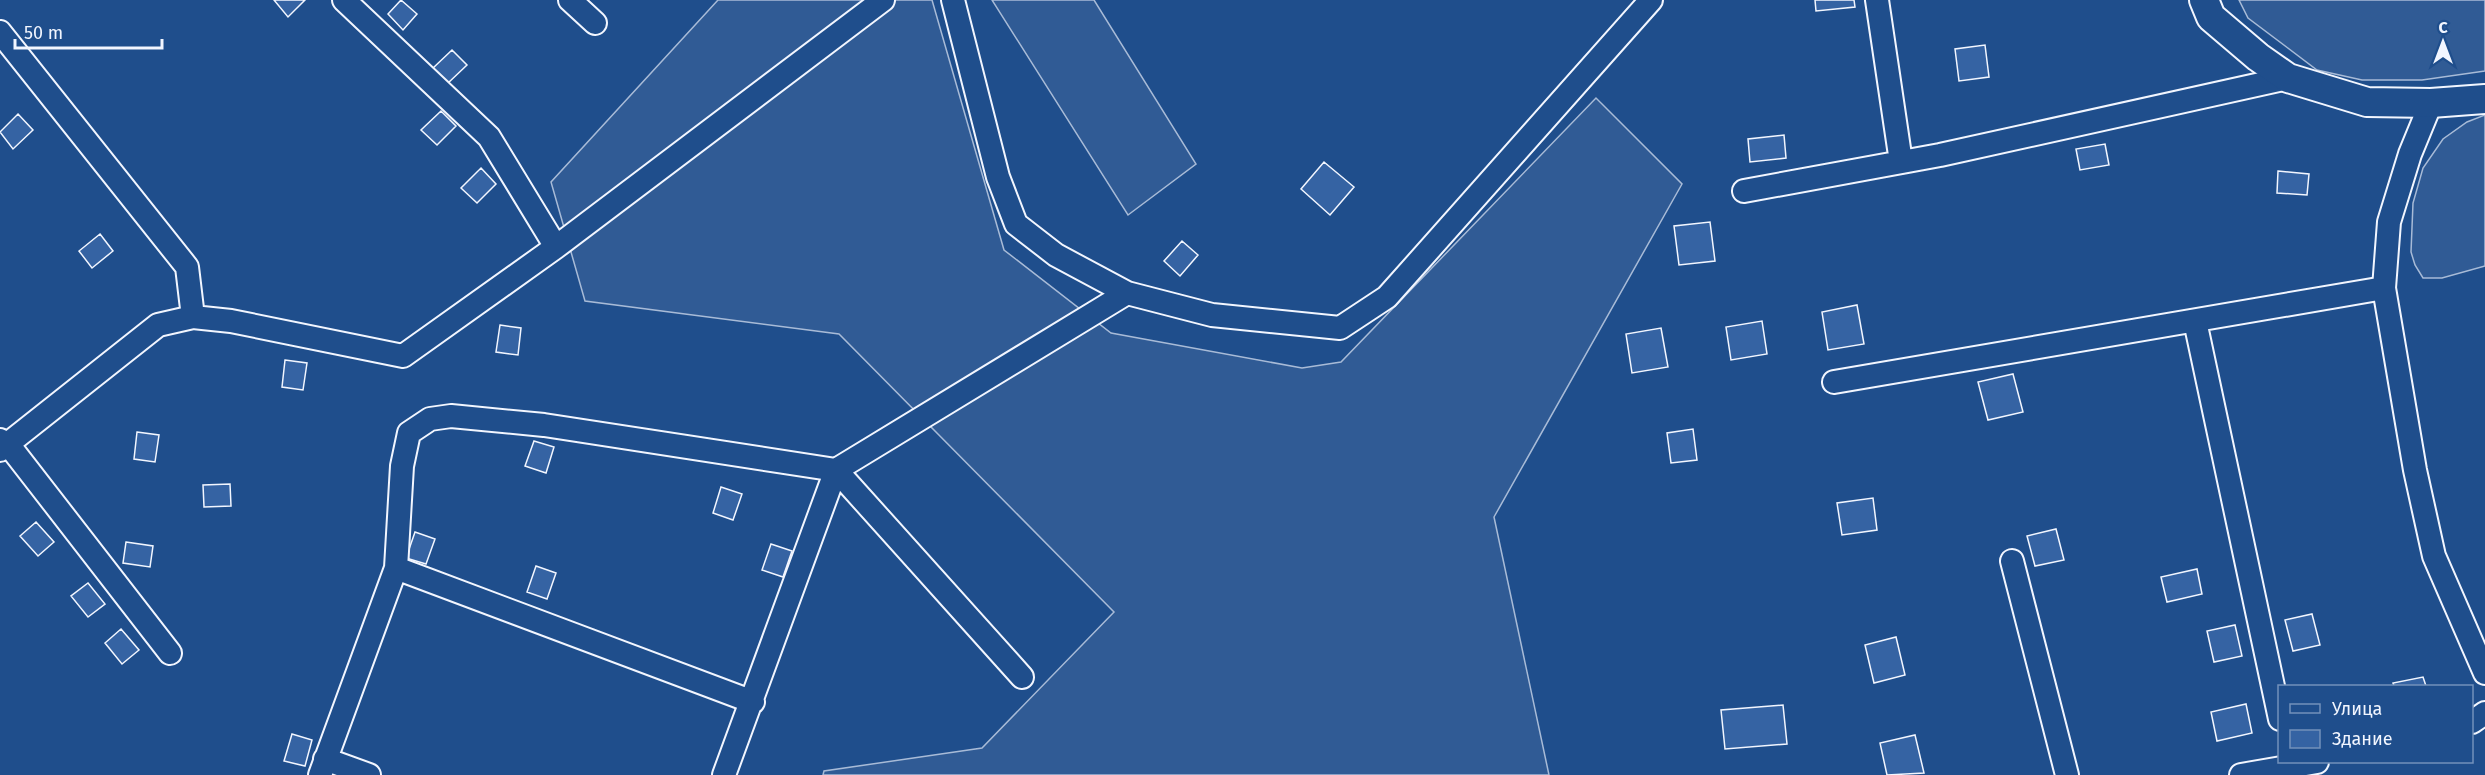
<svg xmlns="http://www.w3.org/2000/svg" width="2485" height="775" font-family="'Fira Sans',sans-serif">
	<style>
		.built { fill: #305b95; stroke: #a8bbd7; stroke-width: 1.5 }
		.building { fill: #3563a3; stroke: #f2f6ff; stroke-width: 1.5 }
		.lines { fill: none; stroke-linecap: round; stroke-linejoin: round }
		.minor-casing { stroke: #f2f6ff; stroke-width: 26 }
		.major-casing { stroke: #f2f6ff; stroke-width: 32 }
		.minor { stroke: #1f4e8c; stroke-width: 22 }
		.major { stroke: #1f4e8c; stroke-width: 28 }
	</style>
	<rect width="100%" height="100%" fill="#1f4e8c"/>
	<path class="built" d="M718,0H932L1004,250L1111,333L1302,368L1341,362L1596,98L1682,184L1494,517L1549,775H823L824,771L982,748L1114,612L839,334L585,301L551,182Z
		M992,0H1094L1196,164L1128,215Z
		M2239,0H2485V71L2422,80H2362L2317,70L2248,18Z
		M2485,115V266L2442,278H2423L2415,265L2411,252L2413,203L2423,168L2443,139L2467,122Z"/>
	<path class="building" d="M274,0H305L288,17Z
		M401,0L417,14L403,30L388,14Z
		M1815,0H1854L1855,7L1816,11Z
		M1985,45L1989,77L1959,81L1955,49Z
		M452,50L467,65L447,84L432,69Z
		M441,111L456,126L437,145L421,130Z
		M18,114L33,130L13,149L0,132Z
		M1784,135L1786,158L1750,162L1748,139Z
		M2105,144L2109,165L2080,170L2076,149Z
		M1324,162L1354,187L1330,215L1301,189Z
		M481,168L496,184L477,203L461,188Z
		M2278,171L2309,174L2307,195L2277,193Z
		M1710,222L1715,261L1679,265L1674,226Z
		M100,234L113,251L92,268L79,251Z
		M1182,241L1198,255L1180,276L1164,261Z
		M1857,305L1864,344L1828,350L1822,312Z
		M1762,321L1767,354L1731,360L1726,327Z
		M500,325L521,328L518,355L496,352Z
		M1661,328L1668,367L1632,373L1626,334Z
		M285,360L307,363L303,390L282,387Z
		M2013,374L2023,412L1988,420L1978,382Z
		M1693,429L1697,460L1671,463L1667,433Z
		M137,432L159,435L155,462L134,459Z
		M534,441L554,447L546,473L525,466Z
		M230,484L231,506L204,507L203,485Z
		M721,487L742,494L733,520L713,513Z
		M1873,498L1877,530L1842,535L1837,503Z
		M36,522L54,542L38,556L20,536Z
		M2056,529L2064,560L2035,566L2027,536Z
		M415,532L435,539L426,564L406,558Z
		M126,542L153,546L150,567L123,563Z
		M771,544L792,551L783,577L762,570Z
		M536,566L556,573L547,599L527,592Z
		M2197,569L2202,594L2167,602L2161,577Z
		M88,583L105,604L88,617L71,596Z
		M2312,614L2320,645L2293,651L2285,620Z
		M2235,625L2242,656L2214,662L2207,631Z
		M121,629L139,650L122,664L105,643Z
		M1896,637L1905,675L1874,683L1865,645Z
		M2423,677L2426,686H2394L2393,683Z
		M2246,704L2252,733L2217,741L2211,712Z
		M1783,705L1787,744L1725,749L1721,710Z
		M292,734L312,740L305,766L284,761Z
		M1915,735L1924,773L1887,775L1880,743Z"/>
	<g class="lines">
		<defs>
			<path id="minor" d="M344,0L489,137L556,247
				M570,0L595,23
				M953,0L998,177L1016,224L1056,255L1127,293L1212,315L1340,328L1387,297L1651,0
				M1877,0L1901,162
				M0,32L187,267L193,317
				M2431,103L2410,154L2389,222L2384,288L2415,470L2434,556L2485,673
				M1744,191L1940,155L2288,78
				M2195,321L2280,719
				M1834,382L2384,288
				M0,440L8,444L170,653
				M0,450L158,325L193,317L231,321L403,356L556,247L883,0
				M2012,561L2067,775
				M396,568L753,702
				M2472,722L2485,713
				M325,759L369,775
				M320,775L396,568L402,466L409,433L430,419L451,416L544,425L836,470L1022,677
				M724,775L836,470L1127,293
				M2241,775L2317,762"/>
			<path id="major" d="M2204,0L2211,17L2258,57L2288,78L2367,102L2431,103L2485,99"/>
		</defs>
		<use href="#minor" class="minor-casing"/>
		<use href="#major" class="major-casing"/>
		<use href="#minor" class="minor"/>
		<use href="#major" class="major"/>
	</g>
	<rect x="2278" y="685" width="195" height="78" fill="#1f4e8c" stroke="#7391ba" stroke-width="1.5"/>
	<rect x="2290" y="704" width="30" height="9" fill="#1f4e8c" stroke="#7391ba" stroke-width="1.5"/>
	<text x="2332" y="715" font-size="18" fill="#f2f6ff">Улица</text>
	<rect x="2290" y="730" width="30" height="18" fill="#3563a3" stroke="#7391ba" stroke-width="1.5"/>
	<text x="2332" y="745" font-size="18" fill="#f2f6ff">Здание</text>
	<g transform="translate(2443 42)" stroke="#1f4e8c" stroke-width="4.5" paint-order="stroke">
	<path d="M0-4.5L10 22L0 15L-10 22Z" fill="#f2f6ff"/>
	<text y="-9" font-size="16" font-weight="bold" text-anchor="middle" fill="#f2f6ff">С</text>
	</g>
	<path d="M15 39v9h147v-9" fill="none" stroke="#f2f6ff" stroke-width="3"/>
	<text x="24" y="39" font-size="18" fill="#f2f6ff" stroke="#1f4e8c" stroke-width="4.5" paint-order="stroke">50 m</text>
</svg>
